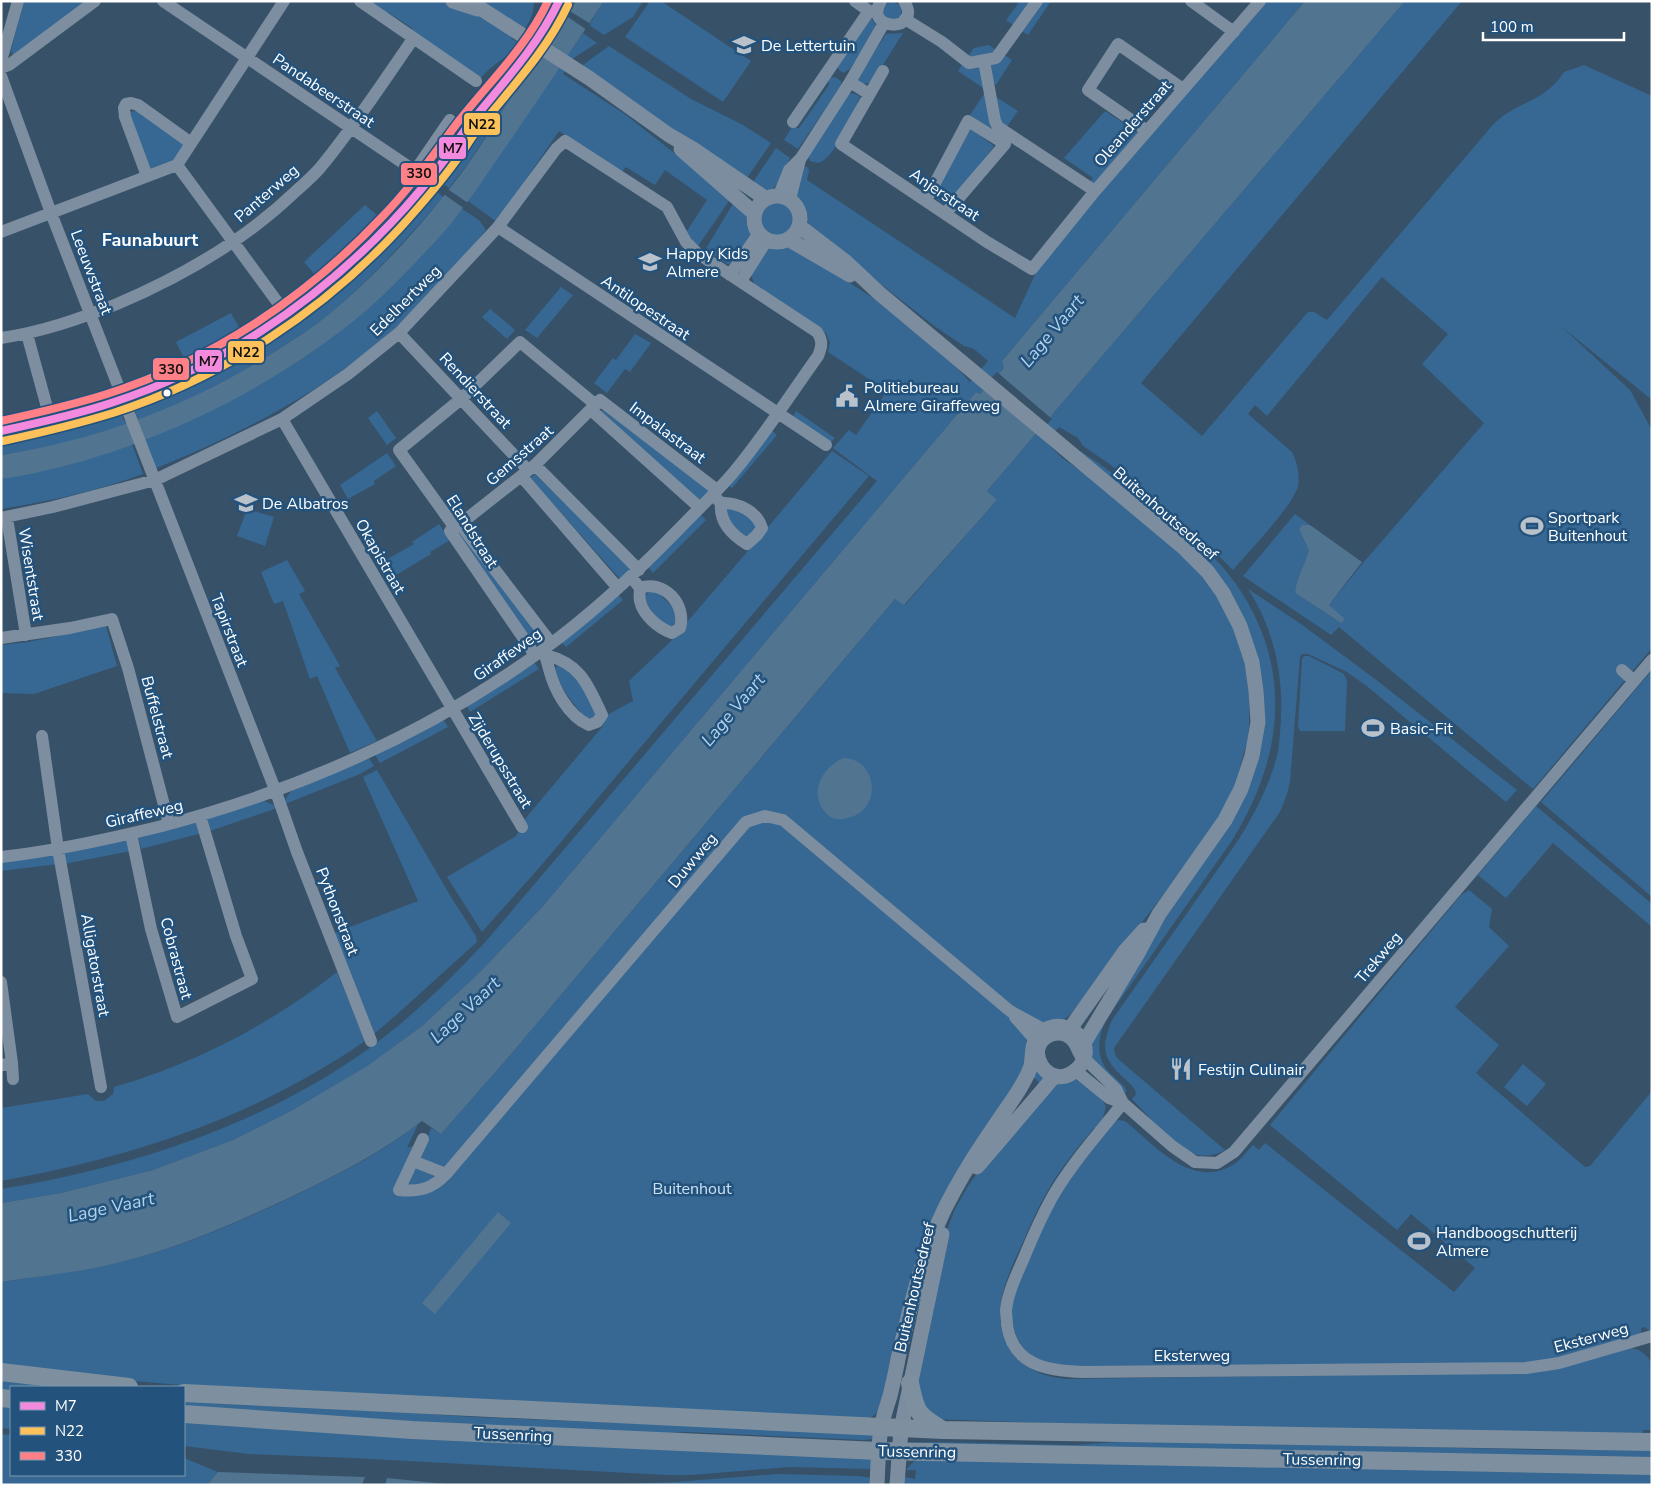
<svg xmlns="http://www.w3.org/2000/svg" width="1653" height="1486" font-family="'Nunito Sans',sans-serif">
	<style>
		.green { fill: #366893 }
		.water { fill: #517491 }
		.pier { fill: #375168 }
		.lines { fill: none; stroke-linecap: round; stroke-linejoin: round }
		.minor { stroke: #7c8e9f; stroke-width: 12 }
		.major { stroke: #7b8d9e; stroke-width: 15 }
		.highway { stroke: #7e909f; stroke-width: 18 }
		.bus-1-casing { stroke: #23527c; stroke-width: 11 }
		.bus-2-casing { stroke: #23527c; stroke-width: 11 }
		.bus-3-casing { stroke: #23527c; stroke-width: 11 }
		.bus-1 { stroke: #f48add; stroke-width: 8 }
		.bus-2 { stroke: #fcc15a; stroke-width: 8 }
		.bus-3 { stroke: #ff8087; stroke-width: 8 }
		.bus-dot { fill: #fff; stroke: #23527c; stroke-width: 2 }
		.labels { text-anchor: middle; stroke-width: 5; stroke-linejoin: round; paint-order: stroke }
		.poi-label { font-size: 16px; fill: #fff; stroke: #23527c; text-anchor: start }
		.street-label { font-size: 16px; fill: #fff; stroke: #23527c }
		.park-label { font-size: 16px; fill: #cae1f4; stroke: #23527c }
		.neighbourhood-label { font-size: 18px; font-weight: bold; fill: #fff; stroke: #23527c }
		.water-label { font-size: 18px; font-style: italic; fill: #b2d3ed; stroke: #23527c }
		.line-badge { stroke: #23527c; stroke-width: 2 }
		.pale-badge-label { font-size: 14px; text-anchor: middle; font-weight: bold; fill: #111 }
	</style>
	<rect width="100%" height="100%" fill="#375168"/>
	<path class="green" d="M24,1H88L19,54H12L11,50Z
		M367,1H444L464,8L512,35L511,38L520,44C508,57 491,65 480,79L413,34L412,28L389,13L383,14Z
		M477,1H534C534,14 530,21 523,31Z
		M604,1H643L633,17L604,35L589,25Z
		M650,1H661L751,61L723,102L625,37Z
		M1020,1H1051L1028,35L1006,20Z
		M1267,1H1305L1002,361L1005,367L980,394L976,392L543,906L481,971L422,1026L367,1066L289,1112L233,1140L153,1170L61,1193L1,1203V1189C129,1168 257,1127 364,1052C409,1020 450,980 487,940L877,481L833,448L849,430L856,435L887,391L828,352L830,343L826,333L760,289L754,283L751,275L766,248H775L790,244L876,300L956,367L970,382L988,361L974,349L964,346L933,325L809,228L804,206L794,193L803,167H807L809,170L807,180L1015,318L1035,275L1044,262L1098,196Z
		M1405,1H1462L1141,383L1202,436L1308,312H1314L1327,320L1491,127C1514,101 1544,104 1564,72L1584,65L1652,96V400L1562,327L1630,390L1652,430V648L1533,789L1339,627L1331,635L1243,576L1295,514L1310,525H1302L1299,529L1310,550C1305,565 1296,578 1295,593L1336,620L1340,615L1329,605L1363,563L1484,423L1422,364L1448,334L1382,277L1267,416L1255,405L1248,414L1292,452C1297,462 1300,474 1298,486C1293,506 1248,552 1233,570L1203,540L1173,514L1108,463L1083,446L1078,438L1059,427L1046,442L1061,457L1117,497L1192,564L1214,590L1231,622L1247,664L1250,684L1249,727L1247,742L1234,789L1226,806L1204,842L1072,1013C1061,1023 1050,1026 1036,1021L1026,1035L1027,1061L1055,1082C1077,1072 1095,1088 1106,1106L1103,1118L1111,1125L1118,1120L1125,1121C1155,1145 1192,1191 1234,1164C1241,1160 1247,1151 1253,1145L1259,1150L1265,1143L1454,1292L1475,1268L1411,1214L1397,1230L1270,1125L1461,895L1469,890L1492,909L1489,927L1509,946L1455,1007L1499,1045L1476,1073L1585,1167L1590,1166L1652,1091V1332L1644,1327L1641,1328V1336L1561,1360L1519,1364L1080,1368C1062,1365 1040,1364 1026,1351C1015,1340 1010,1320 1012,1305C1013,1294 1019,1283 1023,1273C1036,1241 1048,1208 1068,1180C1079,1165 1091,1150 1103,1135L1094,1128C1077,1148 1060,1169 1047,1192C1038,1207 1031,1224 1024,1240C1017,1254 1010,1270 1005,1285C989,1336 1013,1374 1066,1379L1530,1372L1577,1362L1629,1348C1639,1349 1646,1353 1651,1362C1653,1372 1652,1417 1652,1430H1643V1432L1633,1437L1317,1434L1155,1431L1104,1425L933,1419L924,1413L918,1406L915,1384L939,1280L944,1238L955,1209L968,1186L992,1152L1047,1089L1025,1070C995,1120 959,1168 933,1220C905,1279 900,1339 884,1401C880,1411 875,1416 865,1420L505,1404L420,1398L251,1391L75,1376L1,1367V1282C42,1276 84,1271 125,1261C183,1247 239,1222 294,1196C337,1175 380,1154 418,1124L407,1148L426,1141L431,1128L441,1134L506,1060L896,598L905,605L996,501L987,491Z
		M890,2C899,2 903,8 901,16L892,21L883,14L886,4Z
		M541,3L550,9L538,29L537,26L538,7H540Z
		M558,14L567,15L546,46L551,27Z
		M871,17L877,28L850,69L843,73L838,69V62Z
		M583,33L597,43L572,59L563,74L626,115L731,198L698,246L685,234L707,200L665,170L655,185L626,167L621,173L559,131L497,222L468,201Z
		M903,33L872,82L864,84L858,81L861,72L886,34Z
		M989,45L997,51L995,53L967,57L974,48Z
		M609,46L691,99L743,125L771,143L745,181L580,67Z
		M518,55L512,64L461,121V118L489,77Z
		M1004,55L1012,60L996,85L991,82L989,66Z
		M538,58L467,165L449,188L437,179L471,128L498,102Z
		M963,63L980,69L986,90L958,71Z
		M835,77L841,81V86L798,149L784,140L792,127L799,128L829,85L828,78Z
		M986,91L1000,135L970,115Z
		M852,93L860,96L858,102C850,118 835,159 818,163L810,161L808,157L848,94Z
		M993,95L1018,111L1006,128L1000,124Z
		M138,110L185,144L175,162L149,171L129,116L131,112Z
		M1105,111L1137,132L1139,137L1099,184L1089,183L1093,178L1064,158Z
		M971,129L994,146L949,208L931,195Z
		M776,148L790,158L776,186L768,192L751,185Z
		M429,185L443,197C407,239 370,280 328,315C310,330 288,343 268,356C227,381 184,403 138,420L134,408L185,386L183,380C283,331 358,271 429,185Z
		M758 218a18 18 0 1 1 36 0a18 18 0 1 1-36 0Z
		M734,202L746,215L747,226L752,236L729,265L705,250Z
		M365,205L378,216L350,249L316,276L304,262Z
		M462,209L479,220L486,230C452,272 410,319 367,352C302,402 230,439 154,469L143,441C203,415 260,387 314,351C322,345 330,338 338,332C384,296 425,255 462,209Z
		M561,287L573,295L537,338L525,330Z
		M490,309L515,330L507,339L482,317Z
		M231,313L240,329L185,360L176,342Z
		M635,334L651,343L630,372L625,369L607,393L594,383L613,358L616,360Z
		M120,406L123,419L127,424C87,440 44,449 1,455V436L48,427Z
		M603,410L710,490L700,501L601,411Z
		M377,411L396,438L387,445L368,418Z
		M796,411L835,438L829,445L792,418Z
		M771,430L777,435L732,488L727,485Z
		M132,444L143,474C98,491 50,501 1,509V479L63,466Z
		M1071,446C1101,462 1127,485 1154,506C1186,531 1220,558 1242,593C1294,675 1281,763 1231,842L1106,1020C1098,1037 1095,1057 1109,1072C1115,1078 1121,1082 1126,1089V1093L1101,1072L1090,1056L1092,1035L1191,877L1261,740L1238,610Z
		M832,451L869,476L539,868L482,932L447,877L516,836L525,819L602,727L607,715L633,701L629,681L670,642L747,552Z
		M387,453L396,466L374,481L375,484L348,499L340,485Z
		M535,474L632,569L621,580L530,478Z
		M729,507L737,510L759,525L745,538L726,517V511Z
		M247,509L274,517L265,546L237,536Z
		M701,515L706,520L653,573L648,567Z
		M439,524L450,540L430,552L431,554L393,577L384,561L414,544L412,542Z
		M462,532L537,632L529,639L457,535Z
		M287,560L305,591L299,594L340,666L335,668L377,741L350,753L317,676L310,679L283,601L274,604L261,572Z
		M1248,589L1301,624L1375,679L1517,790L1506,802L1368,687L1347,672L1308,654H1302L1300,657L1290,782L1287,794L1280,812L1114,1048L1115,1054L1118,1059L1225,1150C1216,1155 1203,1158 1192,1153C1168,1142 1150,1117 1132,1099L1136,1094C1135,1087 1130,1084 1125,1079C1102,1059 1101,1047 1112,1020L1239,839C1255,813 1269,786 1277,756C1279,749 1279,740 1280,733C1285,683 1276,632 1248,589Z
		M649,592H657L678,612L677,621L672,626C660,625 647,608 645,597Z
		M618,595L623,600L566,647L560,641Z
		M106,626L117,666L34,694L1,693V645L28,642Z
		M1304,656H1309L1344,674L1347,681L1345,731H1300L1298,726L1302,659Z
		M534,662L539,669L470,712L467,706Z
		M560,664L564,665L583,688L597,712L593,718H586C572,703 560,688 555,668Z
		M1652,670V897L1541,802Z
		M443,719L448,727L380,763L375,755Z
		M369,758L374,766L360,774L285,804L286,798L291,791Z
		M377,770L451,897L476,936L477,942C442,973 409,1005 374,1034L334,933L418,901L363,777Z
		M262,800L276,806L277,808L210,831L206,818Z
		M1536,806L1652,904V927L1553,843L1506,898L1478,875Z
		M198,821L202,833L141,849L138,836Z
		M129,838L131,851L64,864L62,852Z
		M57,853L58,864L1,871V860Z
		M337,972L365,1041C253,1118 134,1157 1,1181V1108L88,1094L96,1101H104L113,1094L114,1087C194,1064 271,1024 337,972Z
		M1523,1064L1546,1084L1527,1106L1504,1087Z
		M1,1377L80,1387H11V1392L1,1391Z
		M184,1397L472,1417L874,1433L872,1439L864,1440L685,1432L644,1435L184,1409Z
		M1,1401L11,1402V1429L1,1428Z
		M184,1420L871,1456V1469L790,1467L691,1475H666L353,1458L249,1454L184,1446Z
		M1,1434L11,1435V1475H184V1458L218,1472L207,1485H1Z
		M1145,1440L1543,1450H1652V1461L902,1444L910,1443L936,1442L1075,1445Z
		M919,1456L1652,1473V1485H904L905,1477L915,1479L916,1470H906Z
		M778,1474L858,1476L872,1478L871,1485H603L675,1482Z"/>
	<path class="water" d="M576,1H604C574,47 543,92 512,138C490,169 469,203 444,232C420,258 395,285 368,309C270,393 129,460 1,479V455C95,441 184,407 265,358C286,344 309,331 328,315C380,272 426,221 466,167C484,142 499,115 516,90C536,60 557,32 576,1Z
		M1305,1H1405L987,491L997,500L904,605L895,599L506,1060L441,1134L422,1121C381,1153 337,1175 291,1197C237,1222 182,1247 125,1261C84,1272 42,1276 1,1282V1203L61,1193L153,1170L233,1140L289,1112L367,1066L422,1026L481,971L543,906L976,392L980,394L1004,368L1002,361Z
		M1302,525H1310L1362,562L1329,605L1345,619L1341,623L1295,593C1296,578 1305,565 1309,550L1299,529Z
		M844,758C878,759 883,811 847,818C841,820 835,820 829,816C807,798 820,767 844,758Z
		M498,1212L511,1223L435,1314L422,1303Z
		M218,1472L365,1477L362,1485H207Z
		M387,1478L455,1485H385Z"/>
	<path class="pier" d="M568,10L591,24L587,30L565,15Z
		M446,188L468,203L465,209L442,193Z
		M997,372L1052,419L1038,434L991,378Z"/>
	<g class="lines">
		<path class="minor" d="M163,1L415,171L450,120
			M360,1L476,81
			M855,1L869,11L876,12
			M881,1C862,32 924,33 904,1
			M1191,1L1234,32
			M905,19L942,42L969,63L996,58L1037,1
			M1,61L18,1
			M984,61L995,121L998,127L1095,191
			M1,68L9,65L95,1
			M883,71L841,144L987,242L1032,269L1095,191L1260,1
			M1,76L51,213L276,792L297,852L371,1041
			M869,94L850,82L884,23
			M793,122L869,11
			M1147,131L1088,90L1118,44L1183,89
			M177,165L281,307
			M147,176L125,117L124,108L126,104L131,103L138,105L191,143
			M779,195L789,170L801,158L850,82
			M790,199L800,160
			M926,200L968,121L1005,144L945,214
			M498,227L826,445
			M1,232L177,165L284,1
			M730,275L759,233
			M741,281L767,240
			M399,333L528,470
			M27,334L48,411
			M1,338C42,332 79,319 117,304C183,276 244,241 296,191C304,184 313,176 320,168C354,127 383,82 413,39
			M591,410L700,508
			M282,419L522,827
			M535,465L639,570
			M522,477L618,588
			M713,495L721,503C719,522 732,535 747,544L757,535L762,528C757,511 737,502 721,503
			M1,518L53,507L155,480L282,419L348,374L399,333L498,227L556,149L565,141L667,207L686,242L697,253L817,332C823,341 822,346 818,356C790,395 764,436 733,473C716,493 696,511 678,530C636,573 592,614 544,649C430,732 299,790 162,826C109,839 56,851 1,857
			M7,518L26,635
			M460,524L551,643
			M455,528L535,465L600,400L717,490
			M631,577L640,588C640,592 639,597 640,601C643,615 658,628 672,633L680,628C687,605 664,579 640,588
			M1,638L70,628L112,619L128,668L169,824
			M543,650C546,656 547,662 549,669C554,689 568,716 589,725L597,722L602,715C588,685 581,664 546,655
			M535,655L450,531L455,528L399,450L461,399L520,342L596,405
			M1622,670L1634,681
			M42,736L58,849L101,1087
			M131,834L151,929L177,1017L252,979L236,936L200,816
			M1,982L12,1063L1,1065
			M1015,1017L1035,1040
			M1084,1058L1116,1089L1123,1103
			M12,1063L13,1079
			M1076,1071L1109,1098L1123,1103L1172,1146L1195,1162L1217,1163L1234,1152L1652,660
			M1123,1103C1099,1133 1073,1162 1054,1194C1042,1215 1032,1238 1023,1260C1016,1276 1008,1292 1006,1310C1006,1315 1007,1320 1007,1325C1013,1366 1049,1371 1083,1372L1526,1368L1559,1363L1652,1336
			M423,1139L399,1190C419,1192 432,1189 446,1174L746,822L765,816L783,820L1010,1011L1045,1030
			M413,1161L446,1174"/>
		<path class="major" d="M453,1L478,9
			M469,1L589,78L669,135L693,149L765,198
			M681,149L754,213
			M754 219a23 23 0 1 1 46 0a23 23 0 1 1-46 0Z
			M799,226L846,262L879,293L1183,547L1208,572L1223,593L1240,626L1252,662L1256,691L1258,722L1252,756L1241,789L1225,820L1159,914L1138,953L1084,1043
			M788,239L850,275
			M1063,1033L1072,1026L1125,951L1144,930
			M977,1167L1052,1079L1056,1076
			M877,1485C878,1466 878,1447 881,1428C883,1417 887,1406 890,1396C893,1383 896,1371 898,1359C912,1300 924,1244 954,1191C967,1167 982,1144 998,1121C1006,1109 1016,1096 1023,1083C1026,1078 1029,1072 1031,1066C1034,1051 1029,1036 1049,1028C1075,1019 1099,1050 1076,1070C1049,1094 1019,1046 1052,1034C1058,1032 1065,1033 1070,1037C1078,1042 1078,1052 1084,1058
			M897,1485L901,1429L942,1234"/>
		<path class="highway" d="M1,1372L129,1387
			M910,1383C916,1412 917,1415 943,1430
			M184,1393L943,1430L1652,1442
			M1,1398L11,1399
			M184,1414L412,1430L879,1451L1652,1466"/>
		<defs>
			<path id="bus-1" d="M1,431C38,423 75,415 111,403C218,368 313,305 391,223C411,202 431,178 449,154C455,145 461,135 468,126C501,85 536,49 559,1"/>
			<path id="bus-2" d="M3,441C40,433 77,424 113,413C222,378 322,312 400,228C420,206 440,183 458,158C464,150 469,141 475,133C508,91 545,54 568,5"/>
			<path id="bus-3" d="M1,421C37,413 72,405 107,394C213,360 307,297 383,216C411,187 434,154 458,122C489,82 526,48 548,1"/>
		</defs>
		<use href="#bus-1" class="bus-1-casing"/>
		<use href="#bus-2" class="bus-2-casing"/>
		<use href="#bus-3" class="bus-3-casing"/>
		<use href="#bus-1" class="bus-1"/>
		<use href="#bus-2" class="bus-2"/>
		<use href="#bus-3" class="bus-3"/>
	</g>
	<defs>
		<symbol id="school-bare" viewBox="-9 -9 18 18"><path d="M0-5L7-2L0 1L-7-2ZM-4 1L0 2.5L4 1V4Q0 6-4 4Z" fill="#b9c2ca" stroke="#23527c" stroke-width="2.5" paint-order="stroke"/></symbol>
		<symbol id="civic-bare" viewBox="-9 -9 18 18"><path d="M-.6-6.5H3V-4.5H.6V-3L4-1V1h2V6H-6V1h2V-1L-.6-3ZM-1.2 2.5V6h2.4V2.5Z" fill="#b9c2ca" stroke="#23527c" stroke-width="2.5" paint-order="stroke"/></symbol>
		<symbol id="stadium-bare" viewBox="-9 -9 18 18"><path d="M0-5a6.5 5 0 1 0 0 10a6.5 5 0 1 0 0-10ZM-3.5-1.8h7v3.6h-7Z" fill="#b9c2ca" stroke="#23527c" stroke-width="2.5" paint-order="stroke"/></symbol>
		<symbol id="restaurant-bare" viewBox="-9 -9 18 18"><path d="M-5-6h1v4h1v-4h1v4h1v-4h1v5L-1.5 .5V6h-2V.5L-5-1ZM5-6V6H3V1.5H1.5Q1.5-4 5-6Z" fill="#b9c2ca" stroke="#23527c" stroke-width="2.5" paint-order="stroke"/></symbol>
	</defs>
	<g fill-rule="evenodd">
		<use href="#school-bare" x="728" y="29" width="32" height="32"/>
		<use href="#school-bare" x="634" y="246" width="32" height="32"/>
		<use href="#civic-bare" x="831" y="380" width="32" height="32"/>
		<use href="#school-bare" x="230" y="487" width="32" height="32"/>
		<use href="#stadium-bare" x="1516" y="510" width="32" height="32"/>
		<use href="#stadium-bare" x="1357" y="712" width="32" height="32"/>
		<use href="#restaurant-bare" x="1165" y="1053" width="32" height="32"/>
		<use href="#stadium-bare" x="1403" y="1225" width="32" height="32"/>
	</g>
	<circle class="bus-dot" cx="167" cy="393" r="4.5"/>
	<g class="labels">
		<g class="poi-label">
			<text x="761" y="51">De Lettertuin</text>
			<text x="666" y="259">Happy Kids<tspan x="666" dy="18">Almere</tspan></text>
			<text x="864" y="393">Politiebureau<tspan x="864" dy="18">Almere Giraffeweg</tspan></text>
			<text x="262" y="509">De Albatros</text>
			<text x="1548" y="523">Sportpark<tspan x="1548" dy="18">Buitenhout</tspan></text>
			<text x="1390" y="734">Basic-Fit</text>
			<text x="1198" y="1075">Festijn Culinair</text>
			<text x="1436" y="1238">Handboogschutterij<tspan x="1436" dy="18">Almere</tspan></text>
		</g>
		<g class="street-label">
			<text transform="translate(324 90) rotate(34)" y="6">Pandabeerstraat</text>
			<text transform="translate(1132 123) rotate(-49)" y="6">Oleanderstraat</text>
			<text transform="translate(266 193) rotate(-41)" y="6">Panterweg</text>
			<text transform="translate(945 194) rotate(34)" y="6">Anjerstraat</text>
			<text transform="translate(92 272) rotate(69)" y="6">Leeuwstraat</text>
			<text transform="translate(405 300) rotate(-45)" y="6">Edelhertweg</text>
			<text transform="translate(646 307) rotate(34)" y="6">Antilopestraat</text>
			<text transform="translate(476 390) rotate(47)" y="6">Rendierstraat</text>
			<text transform="translate(668 432) rotate(37)" y="6">Impalastraat</text>
			<text transform="translate(519 455) rotate(-41)" y="6">Gemsstraat</text>
			<text transform="translate(1166 513) rotate(41)" y="6">Buitenhoutsedreef</text>
			<text transform="translate(473 531) rotate(58)" y="6">Elandstraat</text>
			<text transform="translate(381 556) rotate(60)" y="6">Okapistraat</text>
			<text transform="translate(32 574) rotate(81)" y="6">Wisentstraat</text>
			<text transform="translate(230 630) rotate(69)" y="6">Tapirstraat</text>
			<text transform="translate(507 654) rotate(-35)" y="6">Giraffeweg</text>
			<text transform="translate(158 717) rotate(75)" y="6">Buffelstraat</text>
			<text transform="translate(501 760) rotate(59)" y="6">Zijderupsstraat</text>
			<text transform="translate(144 813) rotate(-13)" y="6">Giraffeweg</text>
			<text transform="translate(692 860) rotate(-50)" y="6">Duwweg</text>
			<text transform="translate(338 911) rotate(69)" y="6">Pythonstraat</text>
			<text transform="translate(1378 957) rotate(-50)" y="6">Trekweg</text>
			<text transform="translate(177 958) rotate(75)" y="6">Cobrastraat</text>
			<text transform="translate(96 965) rotate(80)" y="6">Alligatorstraat</text>
			<text transform="translate(914 1287) rotate(-77)" y="6">Buitenhoutsedreef</text>
			<text transform="translate(1591 1337) rotate(-15)" y="6">Eksterweg</text>
			<text x="1192" y="1361">Eksterweg</text>
			<text transform="translate(513 1434) rotate(3)" y="6">Tussenring</text>
			<text transform="translate(917 1451) rotate(1)" y="6">Tussenring</text>
			<text transform="translate(1322 1459) rotate(1)" y="6">Tussenring</text>
		</g>
		<g class="park-label">
			<text x="692" y="1194">Buitenhout</text>
		</g>
		<g class="neighbourhood-label">
			<text x="150" y="246">Faunabuurt</text>
		</g>
		<g class="water-label">
			<text transform="translate(1052 331) rotate(-50)" y="6">Lage Vaart</text>
			<text transform="translate(733 710) rotate(-50)" y="6">Lage Vaart</text>
			<text transform="translate(465 1010) rotate(-43)" y="6">Lage Vaart</text>
			<text transform="translate(111 1207) rotate(-12)" y="6">Lage Vaart</text>
		</g>
	</g>
	<g class="line-badge">
		<rect x="463" y="112" width="38" height="24" rx="5" fill="#fcc15a"/>
		<rect x="438" y="136" width="29" height="24" rx="5" fill="#f48add"/>
		<rect x="400" y="162" width="38" height="24" rx="5" fill="#ff8087"/>
		<rect x="227" y="340" width="38" height="24" rx="5" fill="#fcc15a"/>
		<rect x="194" y="349" width="29" height="24" rx="5" fill="#f48add"/>
		<rect x="152" y="357" width="38" height="24" rx="5" fill="#ff8087"/>
	</g>
	<g class="pale-badge-label">
		<text x="482" y="129">N22</text>
		<text x="453" y="153">M7</text>
		<text x="419" y="178">330</text>
		<text x="246" y="357">N22</text>
		<text x="209" y="366">M7</text>
		<text x="171" y="374">330</text>
	</g>
	<rect width="1653" height="1486" fill="none" stroke="#ffffff" stroke-width="5"/>
	<rect x="10" y="1386" width="175" height="90" fill="#23527c" stroke="#7b97b0"/>
	<rect x="20" y="1402" width="25" height="8" fill="#f48add" stroke="#7b97b0"/>
	<text x="55" y="1411" font-size="15" fill="#ffffff">M7</text>
	<rect x="20" y="1427" width="25" height="8" fill="#fcc15a" stroke="#7b97b0"/>
	<text x="55" y="1436" font-size="15" fill="#ffffff">N22</text>
	<rect x="20" y="1452" width="25" height="8" fill="#ff8087" stroke="#7b97b0"/>
	<text x="55" y="1461" font-size="15" fill="#ffffff">330</text>
	<path d="M1483 32v8h141v-8" fill="none" stroke="#ffffff" stroke-width="2.5"/>
	<text x="1490" y="32" font-size="15" fill="#ffffff" stroke="#23527c" stroke-width="4" paint-order="stroke">100 m</text>
</svg>
